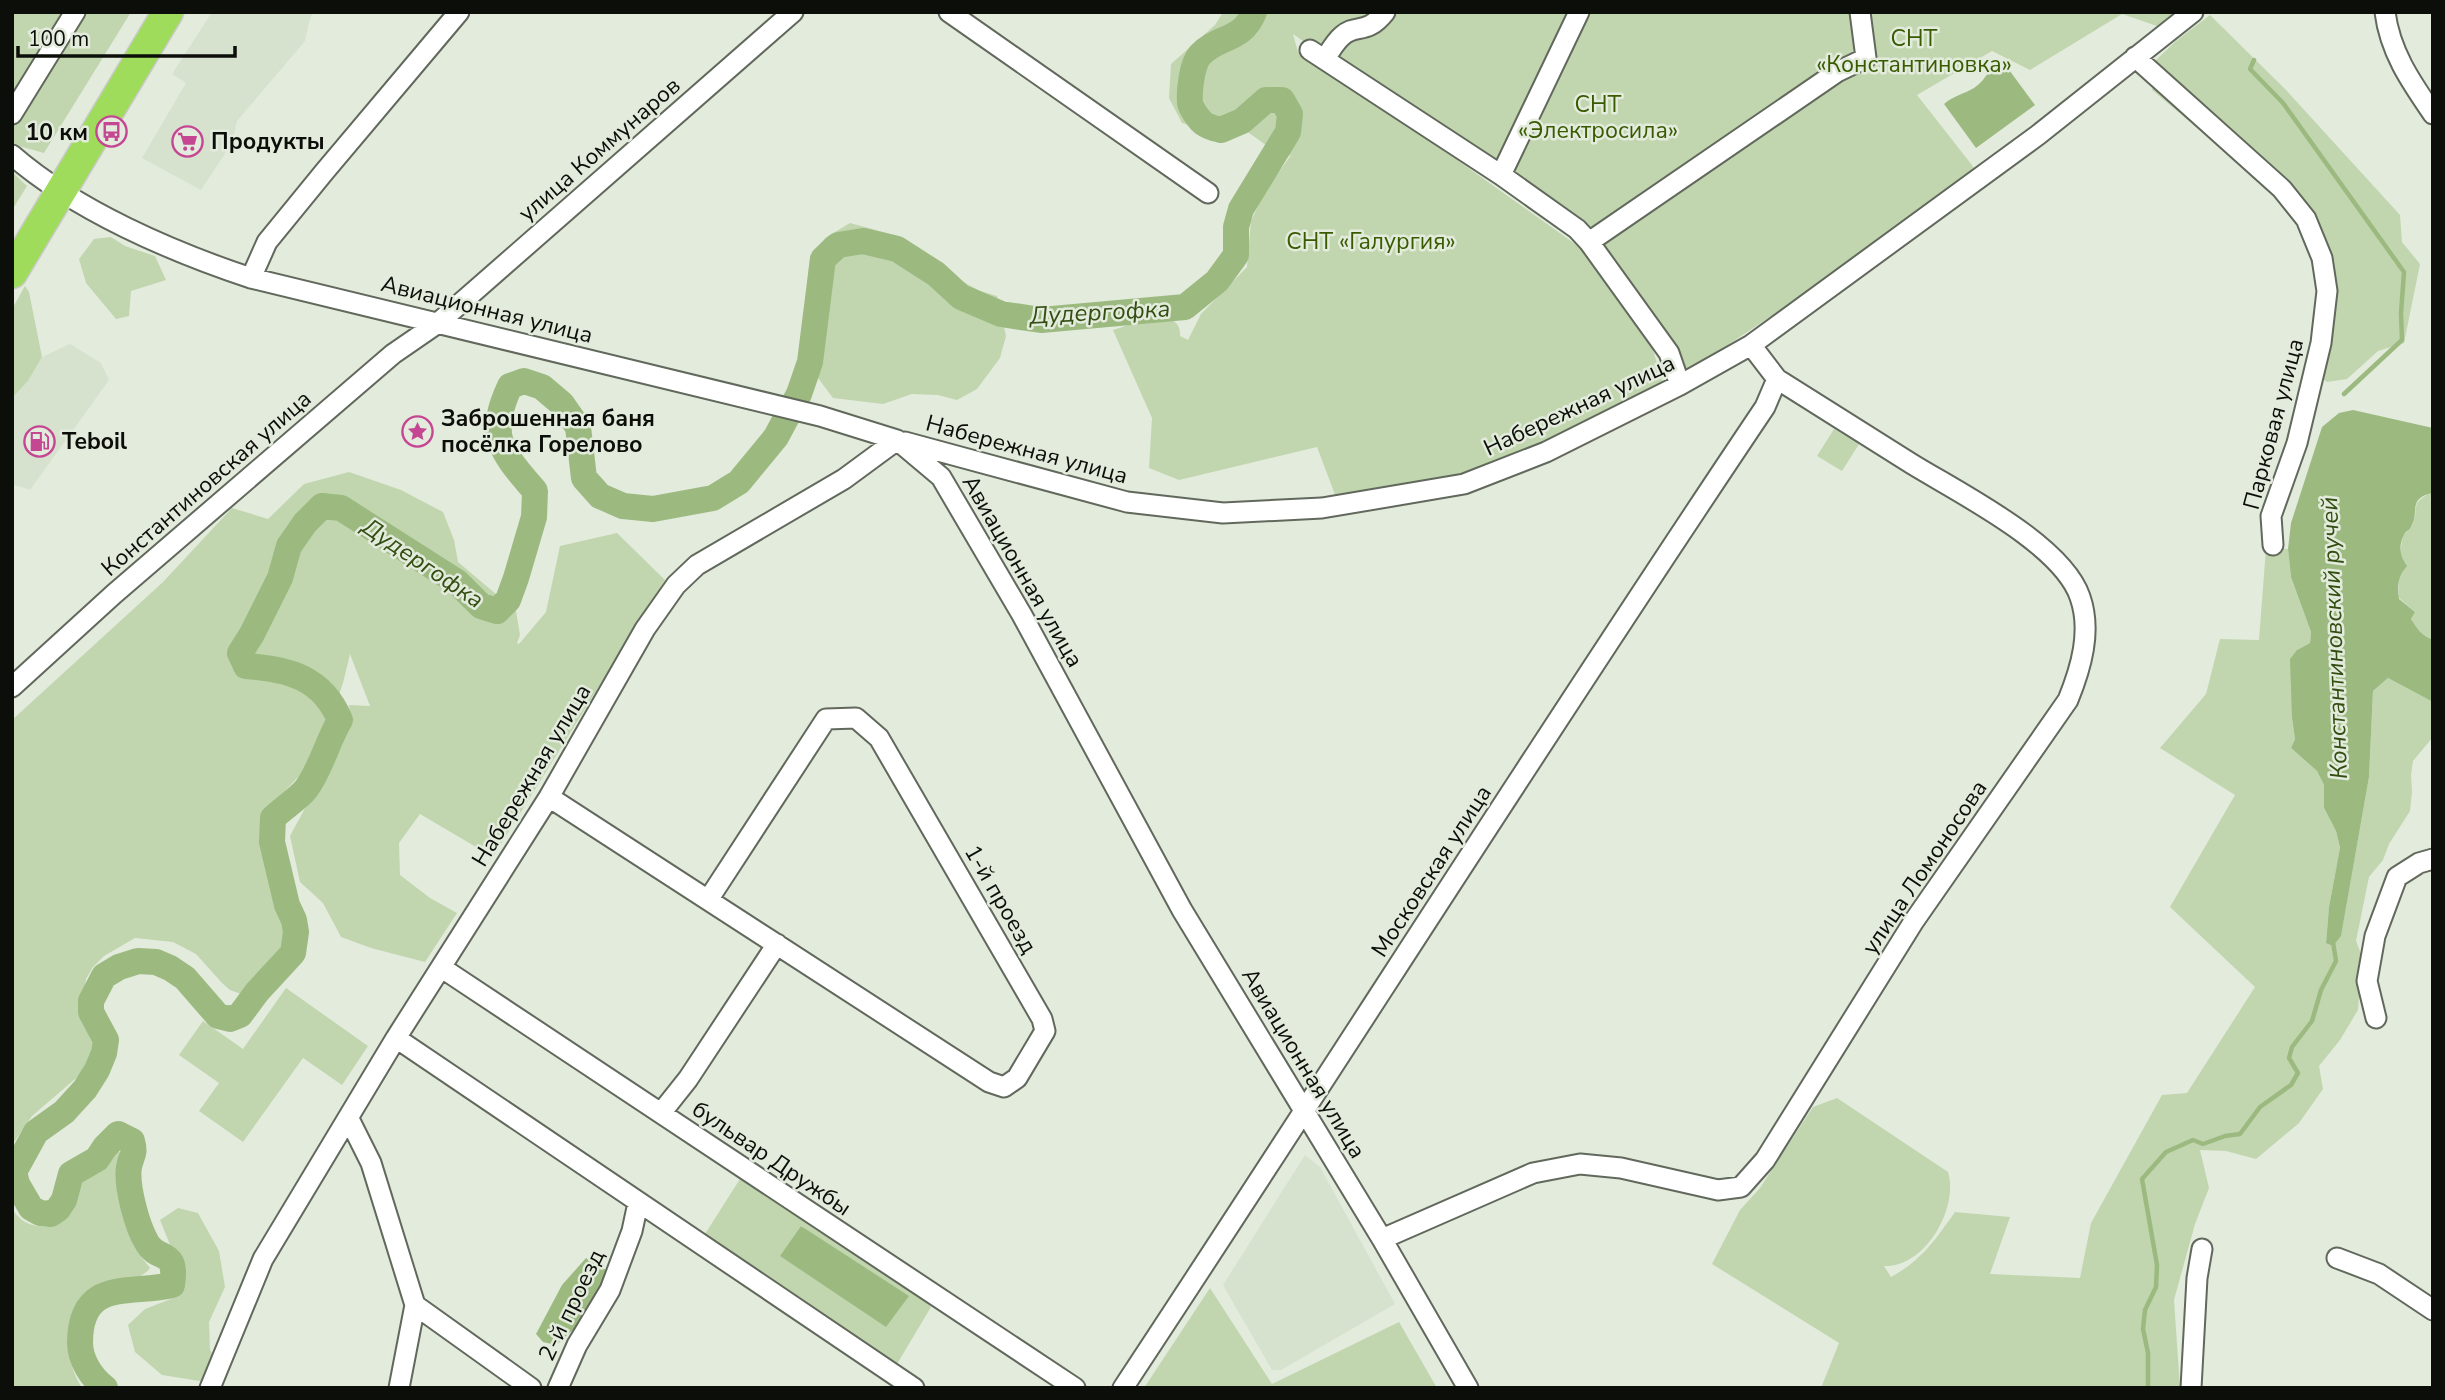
<svg xmlns="http://www.w3.org/2000/svg" width="2445" height="1400" font-family="'Nunito Sans',sans-serif">
	<style>
		.built { fill: #d6e2cd }
		.green { fill: #c1d6af; fill-rule: evenodd }
		.water { fill: #9cba80 }
		.lines { fill: none; stroke-linecap: round; stroke-linejoin: round }
		.stream { stroke: #9cba80; stroke-width: 4.5 }
		.river { stroke: #9cba80; stroke-width: 26 }
		.minor-casing { stroke: #61685c; stroke-width: 23 }
		.highway-casing { stroke: #cacac9; stroke-width: 33 }
		.minor { stroke: #fff; stroke-width: 19 }
		.highway { stroke: #9fdc5b; stroke-width: 30 }
		.labels { text-anchor: middle; stroke-width: 5; stroke-linejoin: round; paint-order: stroke }
		.park-label { font-size: 23px; fill: #385b00; stroke: #e3ebdd }
		.poi-label { font-size: 23px; font-weight: bold; fill: #0c0e09; stroke: #e3ebdd; text-anchor: start }
		.street-label { font-size: 23px; fill: #0c0e09; stroke: #e3ebdd }
		.water-label { font-size: 24px; font-style: italic; fill: #334e11; stroke: #e3ebdd }
	</style>
	<rect width="100%" height="100%" fill="#e3ebdd"/>
	<path class="built" d="M212,12H314L310,18L305,41L237,121L232,143L201,190L142,158L186,83L172,74Z
		M70,344L101,363L109,380L30,490L12,484V398L28,381L42,357Z
		M1305,1155L1320,1167L1395,1304L1281,1370H1272L1223,1285Z"/>
	<path class="green" d="M12,12H131L44,153L12,144Z
		M1223,12H2180L2163,28L2122,14L2030,70L1992,51L1917,95L1975,169L1780,310L1683,375L1596,245L1293,34L1298,52L1453,157L1578,246L1653,350L1663,383L1541,448L1462,477L1337,500L1317,447L1179,480L1149,468L1152,418L1113,330C1129,325 1182,303 1180,336L1188,340L1201,314L1247,267L1251,221L1264,193L1291,155L1284,158L1245,130L1230,138L1182,123L1169,98L1171,64L1215,25Z
		M2210,15L2285,89L2400,215L2402,242L2420,264L2404,343L2378,351L2347,379L2327,382L2309,369L2322,298L2312,250L2279,196L2152,90L2158,68L2155,61L2176,41Z
		M12,172L27,186L12,210Z
		M850,223L898,236L941,270L980,291L997,296L1006,336L1000,358L977,389L957,400L938,395L912,394L883,404L833,398L800,354L810,256L825,238Z
		M111,237L125,246L155,256L166,280L131,291L129,316L116,319L86,283L79,259L94,239Z
		M25,286L29,292L42,357L28,381L12,398V309Z
		M1834,429L1859,444L1842,471L1817,456Z
		M349,472L401,490L443,512L454,540L458,562L516,611L520,635L517,643L519,644L546,612L560,546L617,533L665,580L493,857L420,814L399,843L400,875L430,898L457,913L425,962L371,948L341,937L323,903L300,882L290,836L351,723L349,705L370,706L350,654L343,683L331,718L318,740L307,771L297,778L266,812L264,823L267,850L279,904L289,932L287,944L277,958L259,973L241,994L230,990L222,983L196,954L173,942L135,938L104,956L93,967L86,979L82,1012L94,1037L96,1046L89,1067L32,1116L12,1145V720L163,582L232,508L268,519L304,484Z
		M2431,493H2433V639C2423,638 2416,627 2411,619L2415,612L2399,598C2398,588 2400,545 2403,537C2405,532 2411,529 2413,524C2419,506 2410,503 2431,493Z
		M2266,548L2288,549L2291,577L2311,632L2310,643L2297,650L2292,718L2295,739L2291,748L2317,771L2324,785V808L2336,831L2340,849L2329,907L2326,942L2341,935L2369,777L2373,691L2388,678L2433,702V737L2413,761L2411,775L2412,792L2410,811L2389,844L2383,860L2369,877L2356,941L2361,954V968L2358,1010L2340,1040L2319,1066L2323,1089L2299,1123L2256,1159L2226,1151L2200,1150L2209,1188L2195,1224L2174,1300L2180,1388H1821L1839,1343L1712,1264L1740,1210L1760,1188L1813,1107L1837,1098L1948,1172C1959,1208 1925,1268 1884,1266L1891,1277C1922,1260 1935,1240 1955,1212L2010,1217L1990,1274L2080,1278L2091,1223L2162,1095L2187,1093L2255,987L2170,907L2235,795L2160,748L2206,694L2220,639L2259,640Z
		M286,988L368,1046L342,1085L303,1058L243,1142L199,1111L219,1083L179,1055L203,1021L243,1049Z
		M116,1151L121,1153L118,1194L126,1227L135,1249L150,1268C142,1278 133,1278 121,1281C89,1288 74,1303 70,1336C67,1354 72,1372 82,1388H12V1208C17,1218 27,1225 38,1226C71,1232 67,1196 82,1178C86,1174 91,1172 96,1168C103,1161 105,1153 116,1151Z
		M740,1179L779,1200L813,1228L875,1264L923,1298L931,1307L897,1364L849,1331L758,1275L705,1234ZM801,1226H802L886,1326L781,1256Z
		M178,1208L198,1213L219,1251L225,1287L209,1322L210,1350L220,1366L212,1383L162,1375L135,1352L128,1325L145,1309L176,1297C182,1269 170,1245 160,1220Z
		M1210,1288L1272,1384L1399,1322L1437,1388H1144Z"/>
	<path class="water" d="M2004,63L2035,105L1976,148L1944,104C1953,96 1964,94 1974,88C1988,79 1985,69 2004,63Z
		M2353,410L2433,428V493C2407,498 2420,512 2411,527C2408,532 2407,529 2404,535C2398,546 2400,557 2407,566C2398,576 2397,585 2399,599L2415,612L2411,619C2416,627 2423,638 2433,639V702L2388,678L2373,691L2369,777L2341,936L2333,946L2326,943L2329,907L2340,848L2336,831L2324,808V785L2317,771L2291,748L2295,739L2292,718L2290,659L2297,650L2310,643L2311,632L2291,577L2288,549L2291,523L2322,427L2339,413Z
		M801,1226L909,1296L886,1327L780,1256Z
		M586,1258L606,1270L605,1279L574,1329L556,1345L543,1342L536,1334L562,1285Z"/>
	<g class="lines">
		<path class="stream" d="M2254,60L2250,69L2283,103L2404,272L2401,313L2402,340L2344,394
			M2148,1388V1353L2143,1329L2145,1310L2156,1287L2157,1265L2142,1179L2166,1152L2193,1140L2203,1144L2225,1136L2240,1134L2260,1107L2291,1085L2298,1073L2289,1058L2292,1047L2312,1021L2321,990L2336,961L2333,942"/>
		<path class="river" d="M105,1388C91,1377 80,1360 80,1342C81,1278 129,1295 172,1285C178,1248 158,1262 147,1243C137,1226 126,1186 129,1167C131,1155 136,1155 132,1141L118,1134L105,1147L97,1159L71,1174L64,1200L58,1209L51,1214L40,1213L31,1208L17,1184L14,1172L36,1132L64,1112L85,1089L97,1070L104,1053L106,1040L91,1012V1001L104,976L119,967L138,961L156,962L170,968L185,978L218,1016L230,1019L240,1015L257,992L293,953L296,932L294,920L287,905L272,842L273,818C282,809 299,798 306,789C321,769 327,742 340,720C322,677 288,669 246,666L240,653L252,634L280,578L289,546L305,523L322,506L341,508L457,582L481,606L497,611L508,600L516,578L534,517L535,491C502,452 486,437 510,386L524,381L542,387L562,404L578,427L584,478L600,496L623,506L653,509L713,498L739,482L776,437L799,394L810,362L823,259L838,245L863,241L897,249L936,274L961,297L1001,314L1041,320L1185,307L1217,281L1236,255V227L1241,209L1288,132L1290,114L1282,100H1266L1242,121L1221,130C1214,128 1205,126 1201,121C1197,117 1191,108 1190,103C1189,90 1192,64 1200,55C1219,35 1242,42 1254,12"/>
		<defs>
			<path id="minor" d="M949,12L1208,193
				M2385,12C2390,52 2411,82 2433,114
				M1310,50L1501,175L1577,229L1589,242L1669,353L1680,385
				M2135,57L2282,189L2306,219L2322,258L2327,291L2321,343L2297,443L2271,516L2273,545
				M1325,59C1330,51 1335,42 1342,36C1356,23 1366,36 1385,12
				M12,114L75,12
				M12,155C75,210 172,252 251,278L820,416L897,440L941,477L1022,615L1182,910L1382,1239L1468,1388
				M1501,175L1579,12
				M1589,242L1837,72L1866,58L1860,12
				M251,278L267,242L325,171L459,12
				M905,442L1127,502L1223,513L1322,508L1464,484L1546,452L1680,385L1751,345L2038,135L2193,12
				M12,687L114,594L393,354L438,323L793,12
				M549,797C696,892 842,987 989,1082L1004,1087L1017,1078L1045,1031L1042,1019L879,738L856,718L826,719L708,900
				M442,968L1075,1388
				M2376,1018L2367,981L2375,936L2397,877L2419,863L2433,859
				M396,1038L914,1388
				M661,1113L688,1079L777,944
				M349,1119L371,1163L415,1305L531,1388
				M1382,1239L1533,1173L1580,1164L1621,1168L1718,1190L1741,1187L1765,1160L1914,921L2068,700C2081,668 2092,631 2080,597C2062,544 1959,493 1912,464C1867,436 1822,407 1777,379L1751,345
				M2337,1258L2379,1274L2433,1310
				M210,1388L263,1259L396,1038L549,797L645,629L676,585L697,565L844,479L897,440
				M399,1388L415,1305
				M558,1388L577,1345L610,1290L632,1231L638,1203
				M1123,1388C1338,1062 1547,731 1765,407L1777,379
				M2191,1388L2197,1278L2202,1249"/>
			<path id="highway" d="M12,273L168,12"/>
		</defs>
		<use href="#minor" class="minor-casing"/>
		<use href="#highway" class="highway-casing"/>
		<use href="#minor" class="minor"/>
		<use href="#highway" class="highway"/>
	</g>
	<defs>
		<symbol id="bus-ring" viewBox="-11 -11 22 22"><circle r="9.5" fill="#e3ebdd" stroke="#c54692" stroke-width="1.5"/><path d="M-5-6H5V4H4V6H2V4H-2V6H-4V4H-5ZM-3.5-4V0h7V-4ZM-3.5 1.2v1.5H-2V1.2ZM2 1.2v1.5H3.5V1.2Z" fill="#c54692"/></symbol>
		<symbol id="supermarket-ring" viewBox="-11 -11 22 22"><circle r="9.5" fill="#e3ebdd" stroke="#c54692" stroke-width="1.5"/><path d="M-6-5.5h2.5l.6 2H6L4.5 2H-2.5L-4.4-4H-6ZM-1.5 3.2a1.3 1.3 0 1 0 .1 0ZM3 3.2a1.3 1.3 0 1 0 .1 0Z" fill="#c54692"/></symbol>
		<symbol id="sight-ring" viewBox="-11 -11 22 22"><circle r="9.5" fill="#e3ebdd" stroke="#c54692" stroke-width="1.5"/><path d="M0-6L1.8-2.2L6-1.7L2.9 1.2L3.7 5.4L0 3.3L-3.7 5.4L-2.9 1.2L-6-1.7L-1.8-2.2Z" fill="#c54692"/></symbol>
		<symbol id="fuel-ring" viewBox="-11 -11 22 22"><circle r="9.5" fill="#e3ebdd" stroke="#c54692" stroke-width="1.5"/><path d="M-5.5-6h7V0h2V4h1.3V-2.5L3-4.5l.8-.8L6-3V5H2.5V1h-1V6h-7ZM-4.2-4.7v3.2H.2V-4.7Z" fill="#c54692"/></symbol>
	</defs>
	<g fill-rule="evenodd">
		<use href="#bus-ring" x="94" y="114" width="35" height="35"/>
		<use href="#supermarket-ring" x="170" y="124" width="35" height="35"/>
		<use href="#sight-ring" x="400" y="414" width="35" height="35"/>
		<use href="#fuel-ring" x="22" y="424" width="35" height="35"/>
	</g>
	<g class="labels">
		<g class="park-label">
			<text x="1914" y="46">СНТ<tspan x="1914" dy="26">«Константиновка»</tspan></text>
			<text x="1598" y="112">СНТ<tspan x="1598" dy="26">«Электросила»</tspan></text>
			<text x="1371" y="249">СНТ «Галургия»</text>
		</g>
		<g class="poi-label">
			<text x="88" y="140" text-anchor="end">10 км</text>
			<text x="211" y="149">Продукты</text>
			<text x="441" y="426">Заброшенная баня<tspan x="441" dy="26">посёлка Горелово</tspan></text>
			<text x="62" y="449">Teboil</text>
		</g>
		<g class="street-label">
			<text transform="translate(599 149) rotate(-41)" y="8">улица Коммунаров</text>
			<text transform="translate(487 309) rotate(14)" y="8">Авиационная улица</text>
			<text transform="translate(1579 405) rotate(-25)" y="8">Набережная улица</text>
			<text transform="translate(2273 424) rotate(-75)" y="8">Парковая улица</text>
			<text transform="translate(1027 449) rotate(15)" y="8">Набережная улица</text>
			<text transform="translate(206 483) rotate(-41)" y="8">Константиновская улица</text>
			<text transform="translate(1023 571) rotate(60)" y="8">Авиационная улица</text>
			<text transform="translate(531 775) rotate(-59)" y="8">Набережная улица</text>
			<text transform="translate(1924 867) rotate(-56)" y="8">улица Ломоносова</text>
			<text transform="translate(1431 871) rotate(-57)" y="8">Московская улица</text>
			<text transform="translate(1001 899) rotate(60)" y="8">1-й проезд</text>
			<text transform="translate(1304 1063) rotate(59)" y="8">Авиационная улица</text>
			<text transform="translate(772 1158) rotate(34)" y="8">бульвар Дружбы</text>
			<text transform="translate(571 1305) rotate(-64)" y="8">2-й проезд</text>
		</g>
		<g class="water-label">
			<text transform="translate(1100 312) rotate(-3)" y="8">Дудергофка</text>
			<text transform="translate(423 563) rotate(34)" y="8">Дудергофка</text>
			<text transform="translate(2334 638) rotate(-92)" y="8">Константиновский ручей</text>
		</g>
	</g>
	<rect width="2445" height="1400" fill="none" stroke="#0c0e09" stroke-width="28"/>
	<path d="M18 46v10h217v-10" fill="none" stroke="#0c0e09" stroke-width="3.5"/>
	<text x="28" y="46" font-size="21" fill="#0c0e09" stroke="#e3ebdd" stroke-width="5" paint-order="stroke">100 m</text>
</svg>
